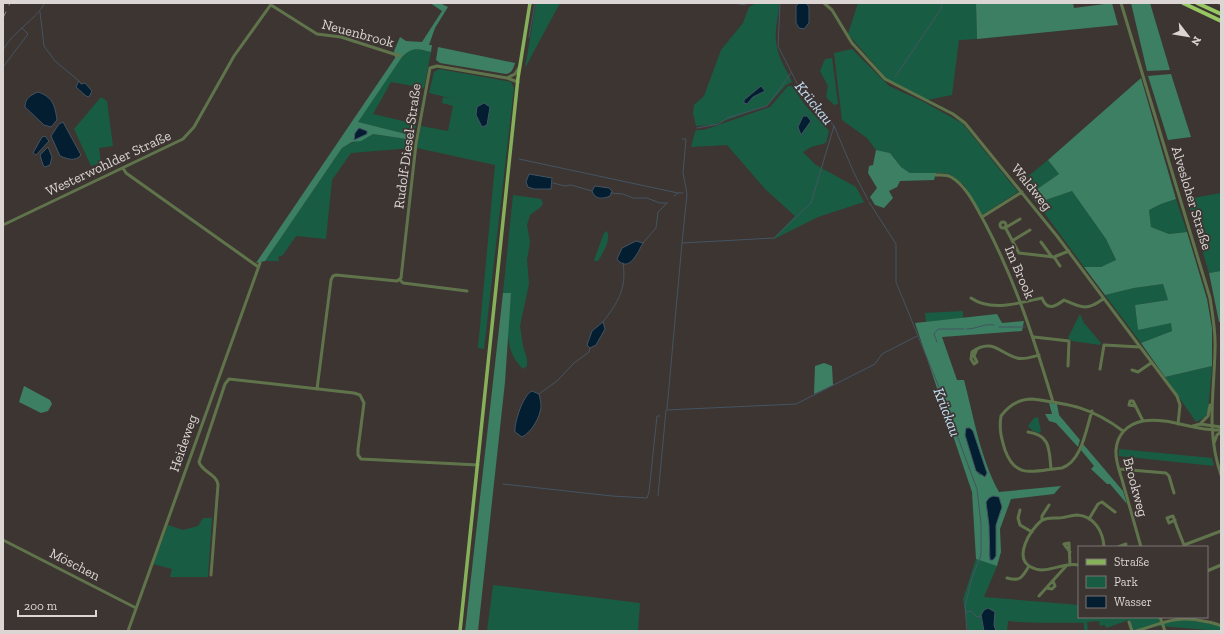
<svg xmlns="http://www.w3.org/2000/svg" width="1224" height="634" font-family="'Zilla Slab',serif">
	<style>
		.green { fill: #185d43 }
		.forest { fill: #3c7f63; fill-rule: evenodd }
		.water { fill: #031d31; stroke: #445462 }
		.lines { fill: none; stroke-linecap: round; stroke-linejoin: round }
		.stream { stroke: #445462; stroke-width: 1 }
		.minor { stroke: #60744c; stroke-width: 3 }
		.major { stroke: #87b05b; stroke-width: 3.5 }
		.highway { stroke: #96c760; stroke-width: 4 }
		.rail { stroke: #928b89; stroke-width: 1; stroke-dasharray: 7 7; stroke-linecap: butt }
		.labels { text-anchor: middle; stroke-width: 3.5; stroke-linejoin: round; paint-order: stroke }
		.street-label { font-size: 14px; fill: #dbd6d4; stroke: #3d3532 }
		.water-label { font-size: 15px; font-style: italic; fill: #c4e1f9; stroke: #3d3532 }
	</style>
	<rect width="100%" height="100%" fill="#3d3532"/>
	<path class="green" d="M536,3H560L525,68Z
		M756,3H779C779,17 773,33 777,47C779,59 787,71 792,82L786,85L768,105L713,125L696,126L693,113L694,105L704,96L721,50L743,23L749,7Z
		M858,3H976L977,39L959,40L952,95L927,100L887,79L848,34Z
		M410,49H416L431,52L424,88L391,82L373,114L416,124L414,136L357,122L402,57Z
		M852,49L889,86L922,101L962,123L1018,192L982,215L964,185L951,175L944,173H910L901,167L890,153L876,150L867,138L842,120L834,53Z
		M832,58L838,104L834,105L826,97L828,86L820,71L825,59Z
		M439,69L511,82L514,88L484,349L478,348L495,165L417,148L421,126L448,131L453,106L442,103L443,97L454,99L429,93L434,72Z
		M788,86H792L805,105L829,131L826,143L811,147L803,152L816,165L856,187L864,202L818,217L772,240L795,216L765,189L727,145L691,147L695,132L697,130H704L770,107Z
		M101,97L107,101L113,146L99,148L101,163L91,166L74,129Z
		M373,134L413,140L412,148L351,153L332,180L326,239L296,236L283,255L278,257L279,261H265L342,148C353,141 361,141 373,134Z
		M1048,160L1059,174L1030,194L1020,183Z
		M1072,191L1106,239L1116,261L1101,267H1084L1037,203Z
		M1221,193V271L1209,273L1187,199Z
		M513,195L541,199L543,203L541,207L530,215L527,225L530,242L527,260L529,284L520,326L523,346L527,359V366L523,369C501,348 509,321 511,294L503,293Z
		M1176,199L1187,232L1169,234L1151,227L1149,210L1161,204Z
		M607,231C611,240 603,253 598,261H595L594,260L604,233Z
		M1163,284L1168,300L1135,305L1138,330L1171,322L1172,331L1141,343L1105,295L1134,288Z
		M963,311V318L926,322L925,313Z
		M1080,314L1084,323L1101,343L1100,345L1072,341L1068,338Z
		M1212,366L1208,411L1205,417L1196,422L1165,377Z
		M1038,417L1041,431L1039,433L1033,431L1028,426L1034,418Z
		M1119,449L1212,458L1214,466L1119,456Z
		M203,518H212L208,577H170L172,569L153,564L168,525L183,530L198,526Z
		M976,559L997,566L984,597L1079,605V617H1159L1161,622L1190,620L1221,626V631L1160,626L1133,630L1129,620L1106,628L1105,625L1100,626L1099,621L1087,622L1088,631H1084V623C1059,622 1034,624 1008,621L1007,631H968L963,599Z
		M493,585L640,603L638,631H487Z"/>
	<path class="forest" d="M430,3H440L448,7L435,28L429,45H432L431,52C417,49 413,46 402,57L358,122L414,136L413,140L373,134L361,141L352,142L342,148L265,261L256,263L395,58L394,51L400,37L406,41L422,42L442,11Z
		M976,3H1073L1074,8L1112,3L1118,25L977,39Z
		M1131,3H1150L1170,70L1147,71Z
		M438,47L515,63C513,69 512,73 506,74L440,63L436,60Z
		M1171,74L1191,137L1168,140L1148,76Z
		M1141,78L1176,199L1161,204L1149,210L1151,227L1169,234L1187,232L1207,299L1212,328V366L1165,377L1141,343L1172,331L1171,323L1138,330L1135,305L1168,300L1163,284L1134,288L1105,295L1084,267H1101L1116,260L1106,239L1072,191L1037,203L1030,194L1059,174L1048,160Z
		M876,150L890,153L901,167L910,173H936L934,180L900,181L897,187L889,191L893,198L884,208L875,205L870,197L877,188L868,173L869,166L873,165Z
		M1221,271V322H1219L1209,273Z
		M503,293H511L505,382L478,631H465Z
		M997,314L1002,323L1024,321L1022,331L942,337L957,380H964C974,418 980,457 999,492L1061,486L1054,494L1011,499L1000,529L1001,552L997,566L976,559L972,492L915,323ZM970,428L987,473L980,475L976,471L965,435ZM1002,507L996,525V556L989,557V525Z
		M824,363L832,366L833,385L814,394L815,366Z
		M24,386L50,400L52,404L48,411L41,413L19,402Z
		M1049,403L1057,404L1059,415L1080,440L1078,447L1056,423L1049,421L1045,414H1052Z
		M1083,444L1123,491L1127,504L1110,484H1107L1091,469L1094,466L1081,450Z"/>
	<path class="water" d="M799,3H806L809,7V23L804,29L799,28L796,23V6Z
		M79,81L81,84L85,83L92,91L89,97L86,96L76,87Z
		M761,86L765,91L753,97L747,104L744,103V100Z
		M38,92C53,97 55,106 57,120L51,127L44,125L25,107C25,98 31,95 38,92Z
		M484,103L490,107L487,125L482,127L476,115L477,107Z
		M803,116H807L811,121L801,135L798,127Z
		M63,122L81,155C75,162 68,159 60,156L51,136L59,124Z
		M359,128L367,131V134L354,140L355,133Z
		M45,136L49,141L36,155L33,153L42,137Z
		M48,147L52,157L50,165L45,167L43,165L40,155Z
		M529,174L552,178L551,189H534L528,187L526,182Z
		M595,186L609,188L612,191L610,196C603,199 595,200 592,191Z
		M636,241L643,243C638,252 629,274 617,259L622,248Z
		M603,322L605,329L596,345L590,348L587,345L592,331Z
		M532,391L539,394C540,398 541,402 541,407C540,417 532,432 522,437L515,432C514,423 523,395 532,391Z
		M966,428H970L973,431L987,473L985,477L976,471L965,435Z
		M993,496L999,497L1002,507L996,525V556L993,560H990L989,525L986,502L989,498Z
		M988,608L995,612L994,625L996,631H984L981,615L984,610Z"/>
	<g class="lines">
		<path class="stream" d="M734,3L745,5
			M780,3L778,46L800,89L834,126L854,173L868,200
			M747,4L752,3
			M40,12L44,46L55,61L79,81
			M529,37L535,3
			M3,50C13,31 34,22 45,3
			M3,67L28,34L22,28
			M895,77L941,9L942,3
			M697,128L719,124L727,118L767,106L791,73
			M682,139H686L683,173L687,194L682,243L774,238L811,203L834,126
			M519,159L678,193
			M553,183L565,186L571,185L592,191
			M611,193L623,194L633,198H647L660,203H667
			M674,196L678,193H683
			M869,202L896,244V282L941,392L977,489L981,524V555L972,578L965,606L967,631
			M643,243L656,228L658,212L667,203
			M603,322C618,302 627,289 623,263
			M999,327H1025
			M967,329C976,329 986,323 994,325
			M937,342L934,334L938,329H964
			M539,394L557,381L574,363L589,352L590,348
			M667,409L682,243
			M503,484L612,496L647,498L649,492L657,416H660
			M658,496L666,410L796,404L875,364L882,354L917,336
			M966,612L971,611L977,617L981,616"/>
		<path class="minor" d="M824,3L832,10L852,43L885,79L953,114L965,123L1057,236L1177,396L1180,405L1178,424
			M1121,3L1210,298C1213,316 1216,333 1215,350C1214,396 1206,431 1221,475
			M1219,3L1221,4
			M271,5L317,34L341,37L400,56
			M507,78L515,74L520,66
			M123,168L126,173L257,266
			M936,175C941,175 946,174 951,177C967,186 977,209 986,225C1016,283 1034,339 1053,402
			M982,217L1022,192
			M1000 225a3 3 0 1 1 6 0a3 3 0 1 1-6 0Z
			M3,225L183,139L194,127L234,56L272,3
			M1005,227L1019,253L1054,257L1069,251
			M1005,228L1020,219
			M1012,241L1030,230
			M1041,242L1052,257
			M1054,257L1060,266
			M400,280L403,283L467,291
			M971,298C991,312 1019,303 1042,298C1047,311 1055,307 1064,300C1082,308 1087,311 1103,299
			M1034,337L1069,341L1068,366
			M977,349L974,356L977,362L974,364L971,359L972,352C992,337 1001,354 1017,358C1023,360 1032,357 1039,355
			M1100,369L1104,345L1140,347
			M1132,370L1138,372L1151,363
			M317,389L331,280L333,276L336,275L397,281L401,278L416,144L430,68L437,66L507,78L518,82
			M1135,406L1129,405L1130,401H1133L1143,421
			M1092,411C1086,429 1082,461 1062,468C1036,470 1016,481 1005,450C1001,437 999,429 1001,416C1009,405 1018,399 1032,399C1070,404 1091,407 1123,431
			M1200,424L1208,416L1210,405
			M1193,426L1200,424L1221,427
			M1028,432C1051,435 1049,450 1051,469
			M1214,443L1217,435L1221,432
			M1119,469L1166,473L1169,476L1174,493
			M1020,510L1018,518L1020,525L1032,532
			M1089,519L1098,504L1102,502L1115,512
			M1042,520V516L1049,505
			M1175,520L1169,523L1167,518L1173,516C1176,525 1180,535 1184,545
			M3,540L136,608
			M1118,547L1126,544L1125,547
			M1141,547C1135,525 1129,504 1123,483C1120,472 1115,461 1116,450C1117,435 1127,424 1143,421C1169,417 1195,431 1221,430
			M1185,547L1184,545L1221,531
			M1070,552L1064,544L1069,543L1070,565
			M1079,565C1063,561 1046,576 1031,567C1013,558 1030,530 1041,521C1046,517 1053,518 1059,518C1064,518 1071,515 1077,515C1094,516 1103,531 1104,547
			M1207,571L1221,565
			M211,575L218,485C217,474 202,472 199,462L225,384L229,379L354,393L360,395L364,403L358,449V455L361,459L478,465
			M1007,578C1021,582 1022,577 1029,566
			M1047,588L1052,589L1055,586L1053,581
			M1039,596L1067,565
			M1160,617L1165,631
			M1129,622L1132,631
			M128,631L260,263
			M1136,631C1161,624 1176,615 1203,621C1209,622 1216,623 1221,626"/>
		<path class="major" d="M460,631L518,78L530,3"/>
		<path class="highway" d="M1183,3L1221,21
			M1197,3L1221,14"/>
		<path class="rail" d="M3,18L10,3"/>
	</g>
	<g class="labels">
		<g class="street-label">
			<text transform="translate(358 33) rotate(15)" y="5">Neuenbrook</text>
			<text transform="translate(407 146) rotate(-82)" y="5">Rudolf-Diesel-Straße</text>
			<text transform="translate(108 163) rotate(-25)" y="5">Westerwohlder Straße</text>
			<text transform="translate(1032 187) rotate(51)" y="5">Waldweg</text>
			<text transform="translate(1192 198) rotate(73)" y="5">Alvesloher Straße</text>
			<text transform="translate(1020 272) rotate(67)" y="5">Im Brook</text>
			<text transform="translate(183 443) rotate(-71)" y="5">Heideweg</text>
			<text transform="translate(1136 487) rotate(75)" y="5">Brookweg</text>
			<text transform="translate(75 564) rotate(27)" y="5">Möschen</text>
		</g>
		<g class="water-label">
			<text transform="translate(814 103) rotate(51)" y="5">Krückau</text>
			<text transform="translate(947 412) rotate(69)" y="5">Krückau</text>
		</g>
	</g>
	<rect width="1224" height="634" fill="none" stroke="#dbd6d4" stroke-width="8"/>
	<rect x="1078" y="546" width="130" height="72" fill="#3d3532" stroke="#7c7573"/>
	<rect x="1086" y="559" width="20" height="6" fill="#87b05b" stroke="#7c7573"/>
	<text x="1114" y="566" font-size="12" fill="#dbd6d4">Straße</text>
	<rect x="1086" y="576" width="20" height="12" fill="#185d43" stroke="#7c7573"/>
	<text x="1114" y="586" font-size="12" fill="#dbd6d4">Park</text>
	<rect x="1086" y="596" width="20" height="12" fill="#031d31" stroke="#7c7573"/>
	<text x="1114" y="606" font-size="12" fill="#dbd6d4">Wasser</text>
	<g transform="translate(1188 36) rotate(121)" stroke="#3d3532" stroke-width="3" paint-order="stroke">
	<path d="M0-3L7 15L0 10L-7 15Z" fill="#dbd6d4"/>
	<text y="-6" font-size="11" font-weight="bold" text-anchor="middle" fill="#dbd6d4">N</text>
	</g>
	<path d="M18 610v6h78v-6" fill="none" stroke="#dbd6d4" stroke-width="2"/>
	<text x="24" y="610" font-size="12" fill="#dbd6d4" stroke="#3d3532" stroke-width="3" paint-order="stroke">200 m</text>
</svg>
